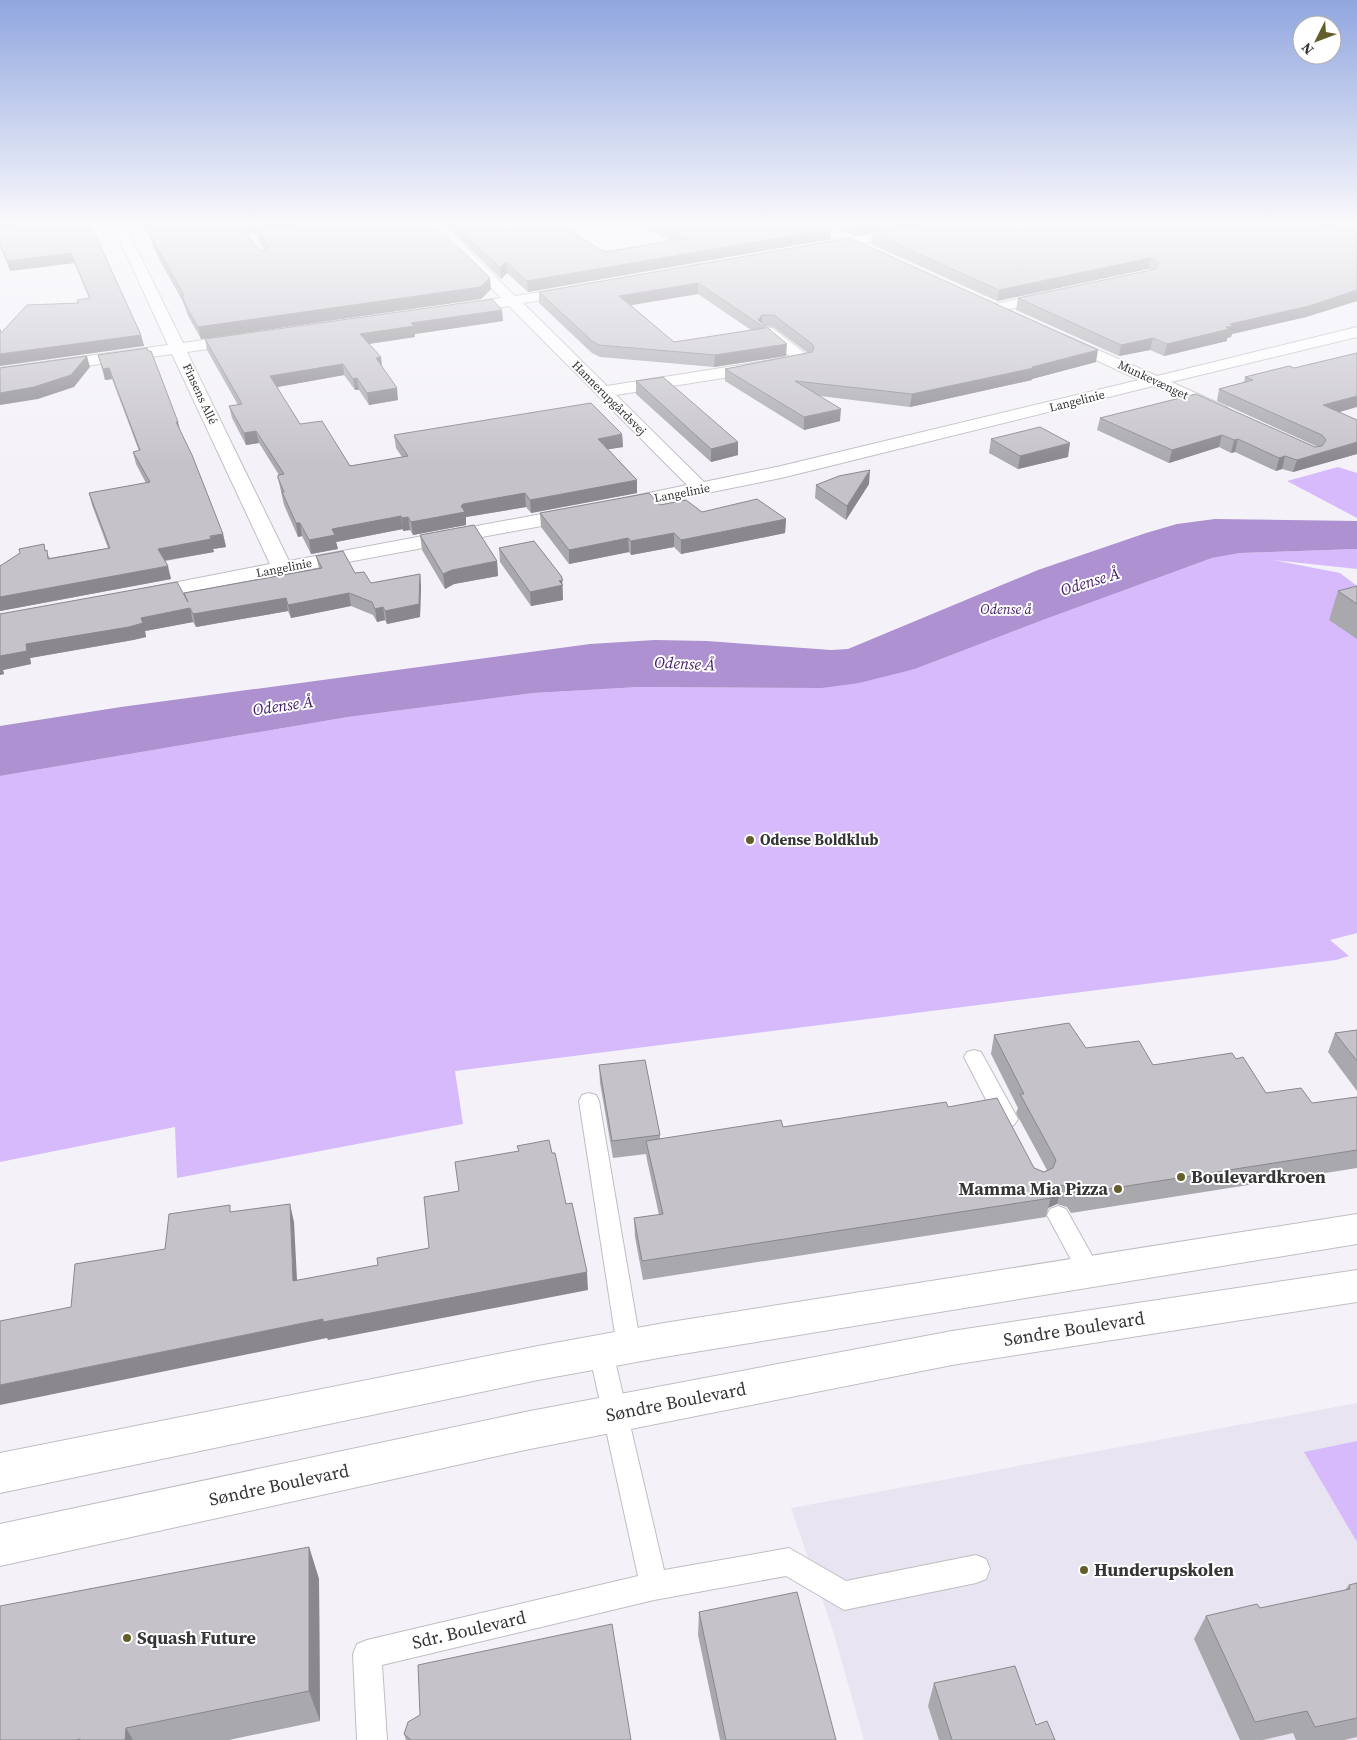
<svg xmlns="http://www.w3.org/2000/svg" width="1357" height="1740" font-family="'Source Serif 4',serif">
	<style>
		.built { fill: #e9e4f1 }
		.green { fill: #d6bafb }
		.water { fill: #ad91d1 }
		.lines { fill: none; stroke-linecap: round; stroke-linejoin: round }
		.service-casing { stroke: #c0bdc3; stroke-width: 2 }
		.minor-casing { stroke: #c0bdc3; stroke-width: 2 }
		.tertiary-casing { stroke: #c0bdc3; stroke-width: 2 }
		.service { fill: #fff; fill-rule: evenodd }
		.minor { fill: #fff; fill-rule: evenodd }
		.tertiary { fill: #fff; fill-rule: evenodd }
		.wall { fill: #a9a8ad; fill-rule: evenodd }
		.shaded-wall { fill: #8a888d }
		.building { fill: #c5c3c9; stroke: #8a888d; fill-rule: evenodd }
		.poi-dot { fill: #635e2a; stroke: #fff; stroke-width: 2 }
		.labels { text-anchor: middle; stroke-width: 4; stroke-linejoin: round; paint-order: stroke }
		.far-street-label { font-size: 12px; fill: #353537; stroke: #fff }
		.far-water-label { font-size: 14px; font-style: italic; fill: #421a65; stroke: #fff }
		.poi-label { font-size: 15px; font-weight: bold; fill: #353537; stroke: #fff; text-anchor: start }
		.water-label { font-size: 16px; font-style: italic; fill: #421a65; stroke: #fff }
		.near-poi-label { font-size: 18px; font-weight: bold; fill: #353537; stroke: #fff; text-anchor: start }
		.near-street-label { font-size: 18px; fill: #353537; stroke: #fff }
	</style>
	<rect width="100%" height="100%" fill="#f4f2f8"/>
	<path class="built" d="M1357,1403V1740H864L833,1631L791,1508Z"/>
	<path class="green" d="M1338,467L1357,473V518L1287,481Z
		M1357,549V569L1273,560L1340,573L1357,586V933L1330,940L1349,956L1336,960L455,1071L463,1124L177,1178L175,1127L0,1162V776L348,717L534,693L639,687L822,688L915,669L1043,620L1212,558L1240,553Z
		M1357,1441V1542L1304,1452Z"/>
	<path class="water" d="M1215,519L1357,521V549L1240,553L1212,558L1043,620L915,669L859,683L822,688L639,687L534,693L348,717L0,776V726L121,707L590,644L655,640L707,641L831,650L848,649L1038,570L1146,533L1177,524Z"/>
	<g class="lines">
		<defs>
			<path id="service" d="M281,231L285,233L284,235L255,239L269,257L265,260L262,259L245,237L249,235Z
				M974,1050L981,1052L1018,1119L1014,1125L1007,1127L1000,1125L996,1119L964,1057L967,1052Z
				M589,1093L596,1095L599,1101L641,1347L638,1355L629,1358L620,1355L617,1347L579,1101L582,1095Z
				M1058,1206L1066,1209L1098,1266L1102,1273L1098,1280L1090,1283L1082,1280L1047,1215L1050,1209Z
				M601,1341L610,1344L613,1352L664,1570L789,1548L846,1581L976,1555L986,1559L990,1569L986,1579L976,1583L844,1610L786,1576L654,1600L382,1665L387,1740H357L353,1654L357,1644L367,1640L638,1576L589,1352L592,1344Z"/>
			<path id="minor" d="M111,221H123L183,343L244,334L249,336L252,339L249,342L244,344L187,352L289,561L579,507L586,509L589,513L586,517L579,519L144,600L137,598L133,594L137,590L270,564L172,354L0,378V368L168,345Z
				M426,221H439L515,296L575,287L580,288L582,291L580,294L523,303L607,386L791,357L762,334L759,331L762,328H772L810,357L812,360L810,363L804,365L616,395L704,482L781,466L1139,380L1057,342L1054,339L1057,336L1062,334L1157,376L1357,327V337L1171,382L1227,407L1229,411L1227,415L1221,416L1153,386L781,478L618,511L611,509L608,505L611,501L687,485L509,306L460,313L455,312L453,309L455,306L501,298Z
				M947,221H975L969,225L819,251L812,247L819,243Z
				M1053,291L1058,292L1060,295L1058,298L996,312L991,311L989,308L991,305Z"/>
			<path id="tertiary" d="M65,221H106L100,225L0,236V228Z
				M1357,1214V1244L664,1357L538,1380L0,1493V1453L538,1346L664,1323Z
				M1357,1270V1302L952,1365L525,1450L0,1566V1524L525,1412L952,1331Z"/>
		</defs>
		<use href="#service" class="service-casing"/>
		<use href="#minor" class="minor-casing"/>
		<use href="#tertiary" class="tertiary-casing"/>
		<use href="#service" class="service"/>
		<use href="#minor" class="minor"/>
		<use href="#tertiary" class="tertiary"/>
	</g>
	<path class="wall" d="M60,221L141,335L144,346L1,333L78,303L77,300L89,298L74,263L10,271L1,249H0V227Z
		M142,221H432L491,289L481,299L201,339L188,316L183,302L159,259ZM257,232L258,240L265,250L264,251L259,249L247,234Z
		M442,221H556L604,252L671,241L628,221H814L831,229V239L528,292L507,273L501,279Z
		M820,221H937L853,236Z
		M1317,221H1357V232L1316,223Z
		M872,233H1357V301L1306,317L1232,334L1231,337L1227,338V341L1164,356L1150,350L1119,356L1016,310L1018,298L1151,270L1148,269L997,301L871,244Z
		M850,238L1096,362L1032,379V380L910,407L820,396L840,421L804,430L725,381V369L808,353L773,327L765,326L786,356L714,367L600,357L592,353L539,303V292ZM698,294L751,330L674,342L631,305Z
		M503,321L415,334V337L369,344L381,357L382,366L398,400L369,405L359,390H355L344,375L277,387L300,424L350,466L402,457L396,448L394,435L622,434L623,447L608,449L637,480V493L531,513L526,507L466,517V525L413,535L410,530L403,531V529L336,542L338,549L311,554L302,536L298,537L284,505L278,478L279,475L259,443L246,445L232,418L229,406L238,405L207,350L205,339Z
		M98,355L181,432L223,534L226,547L213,549L214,552L165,561L171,579L0,611V566L44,544L45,551L50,558L108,548L92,505L89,493L146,483L136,464L133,452L139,451L112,379L105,380Z
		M1245,377L1339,412L1357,420V454L1293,472L1282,469L1276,471L1235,452L1231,453L1219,447L1169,463L1097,430L1100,418L1315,447H1318L1217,401L1219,389L1244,382Z
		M636,381L738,442V455L711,462L636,394Z
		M991,439L1068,457L1018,469L989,453Z
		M869,484L846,520L815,498L816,485Z
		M660,505L702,512L786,519L785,533L681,554L674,547L631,555L629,552L569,564L541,527L540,513Z
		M420,535L497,561L498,576L454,584L445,589L422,550Z
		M499,548L562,577L563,600L531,606L500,562Z
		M316,556L355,573L371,583L420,574L421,587L420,617L387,624L385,620L377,622L373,615L351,606L291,618L288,611L196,627L193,622L145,631L146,637L133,640L30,658L31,664L3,670L4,674L0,675V614L185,597L184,593L319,568Z
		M1357,586V639L1329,620L1338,591Z
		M1357,1030V1091L1328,1052L1335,1033Z
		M994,1035L1086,1048L1153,1065L1236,1059L1266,1093L1312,1103L1357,1097V1168L1071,1213L1067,1207L1057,1204L1048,1208L1046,1217L643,1280L635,1237L634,1218L659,1215L647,1160L646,1154L613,1158L600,1083L599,1065L660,1135V1139L783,1127L948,1107L1034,1168L1044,1172L1047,1170L1016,1113L1018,1108L991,1054Z
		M309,1547L319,1579L320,1721L229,1740H0Z
		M1357,1583V1737L1344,1740H1296L1293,1733L1263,1740H1240L1194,1639L1206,1616L1260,1608L1345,1590L1349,1585Z
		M699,1612L836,1740H720L698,1635Z
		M934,1683L1036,1725L1055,1740H939L928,1706Z
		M404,1734L631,1740H406Z"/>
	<path class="shaded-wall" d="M0,221H14L13,225L0,227Z
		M28,221H59L29,223Z
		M262,221H344L257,230V232L249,233L244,235L242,228V225L247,223Z
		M881,221H937L853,236L854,226Z
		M831,229V239L528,292L527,281Z
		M71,253L74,263L10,271L7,261Z
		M1150,258L1148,269L997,301L999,290Z
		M506,262L507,273L501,279L500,268Z
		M490,278L491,289L481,299L201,339L198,327Z
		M698,283V294L620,307L619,296Z
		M1357,290V301L1306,317L1232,334L1231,337L1227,338V341L1164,356L1167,344L1226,327L1230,324Z
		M502,310L503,321L415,334V337L361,345L360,334L411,323Z
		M762,315V326L758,320Z
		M141,335L144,346L0,366V354Z
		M1153,338L1150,350L1119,356L1121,345Z
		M787,344L786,356L714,367L715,355Z
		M1098,350L1096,362L1032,379V380L910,407L912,394L1032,367Z
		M87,356L90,367L74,387L38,399L0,405V393Z
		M381,357L382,369L376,358Z
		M343,364L344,375L272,388L270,376Z
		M109,368L112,379L105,380L103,369Z
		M357,378L359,390H355L353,379Z
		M397,388L398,400L369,405L367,393Z
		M1357,396V407L1319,418L1323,405Z
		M841,409L840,421L804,430V417Z
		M176,422H178L181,433Z
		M256,431L259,443L246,445L244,433Z
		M622,434L623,447L598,451V439Z
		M1222,435L1219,447L1169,463L1172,450Z
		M1238,439L1235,452L1231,453L1234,440Z
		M738,442V455L711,462V449Z
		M1357,442V454L1293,472L1297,460Z
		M1070,443L1068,457L1018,469L1020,456Z
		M1285,456L1282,469L1276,471L1279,458Z
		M870,470L869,484L846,520L847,506Z
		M637,480V493L531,513L530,500Z
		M525,493L526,507L466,517V525L413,535L411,522L463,504Z
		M401,516L403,529L336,542L338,549L311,554L309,540L332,529Z
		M408,517L410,530L403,531L402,518Z
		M786,519L785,533L681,554V540Z
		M296,523H300L302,536L298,537Z
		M674,533V547L631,555V541Z
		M223,534L226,547L213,549L214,552L161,561L158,549Z
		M628,538L629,552L569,564V550Z
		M497,561L498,576L454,584L445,589L443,574L452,570Z
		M168,566L171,579L0,611V597Z
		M420,574L421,587L420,617L387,624L385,611Z
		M561,577H562L563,600L531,606L530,592L559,581Z
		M349,593L351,606L291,618L288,605Z
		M286,598L288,611L196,627L193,614Z
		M383,607L385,620L377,622L375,609Z
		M190,608L193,622L145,631L146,637L133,640L30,658L31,664L3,670L4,674L0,675V656L26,644L141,618Z
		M1062,1185L1057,1204L1048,1208L1046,1217L1053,1189Z
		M290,1204L294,1222L298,1299L293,1281Z
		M587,1272L588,1290L328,1340L327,1338L0,1405V1385L323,1319Z
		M309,1547L319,1579L320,1721L309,1691Z
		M126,1728L133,1740H125Z"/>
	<path class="building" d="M60,221H89L141,335L0,354V329L1,333L27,305L79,303L77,300L90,298L71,253L7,261L0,244V227Z
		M144,221H262L247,223L242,225V228L259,249L264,251L269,247L257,230L328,221H432L490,278L480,287L198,327L185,304L182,295H184L157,248Z
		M451,221H556L604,252L688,238L650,221H814L831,229L527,281L506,262L500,268Z
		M843,221H881L854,226Z
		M945,221H1304L1357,233V290L1309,306L1230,324L1234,326L1226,327L1229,329L1167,344L1153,338L1121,345L1018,298L1156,269L1159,263L1155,259L1150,258L999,290L872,233Z
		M850,238L1098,350L1032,367L1034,368L912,394L795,381L841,409L804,417L725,369L812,352L814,347L812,344L774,315H762L758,320L787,344L715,355L599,345L592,341L539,292ZM698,283L765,328L674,342L619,296Z
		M492,299L502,310L411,323L414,326L360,334L381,357L376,358L397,388L367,393L357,378L353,379L343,364L270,376L300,424L322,421L350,466L408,456L394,435L591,403L622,434L598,439L637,480L530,500L525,493L463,504L461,506L465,512L411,522L408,517L402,518L401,516L332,529L335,535L309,540L300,523H296L282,492H284L278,478V475L284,474L256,431L244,433L229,406L242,404L205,339Z
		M147,348L148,351H151L178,422H176L192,455L223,534L210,536L211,539L158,549L168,566L0,597V566L20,553L19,549L44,544L45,551L47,550L48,559L110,548L89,493L150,482L133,452L140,450L109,368L103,369L98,355Z
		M1357,353V396L1323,405L1357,420V442L1297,460L1285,456L1279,458L1238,439L1234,440L1222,435L1172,450L1100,418L1196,394L1315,447L1322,446L1326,440L1322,435L1219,389L1253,380L1245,377L1289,366L1294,368Z
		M87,356L71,375L34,387L0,393V368Z
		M663,377L738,442L711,449L636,381Z
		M1040,427L1070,443L1020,456L991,439Z
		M870,470L847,506L816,485L839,476Z
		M649,493L660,505L686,500L702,512L757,499L786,519L681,540L674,533L631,541L628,538L569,550L540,513Z
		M474,525L497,561L452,570L443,574L420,535Z
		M534,541L562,577H561L563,580L559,581L563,585L530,592L499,548Z
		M343,551L355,573L364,572L371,583L420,574L419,604L385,611L383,607L375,609L372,602L349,593L288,605L286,598L193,614L190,608L141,618L143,623L129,627L26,644L27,651L0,656V614L177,582L188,602L184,593L322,568L316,556Z
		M1357,586V604L1338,591Z
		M1069,1023L1086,1048L1139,1041L1153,1065L1232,1053L1236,1059L1243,1057L1266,1093L1301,1088L1312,1103L1357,1097V1150L1076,1194L1072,1188L1062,1185L1053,1189L1051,1198L642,1261L634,1218L663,1214L646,1141L781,1120L783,1127L946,1102L948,1107L997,1098L1034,1168L1044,1172L1053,1168L1056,1160L1020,1094H1024L994,1035Z
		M1357,1030V1061L1335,1033Z
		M645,1060L660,1135L612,1141L599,1065Z
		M549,1140L552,1153H555L566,1204L572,1203L587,1272L323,1322V1319L0,1385V1321L71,1307L75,1264L165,1249L169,1214L230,1205V1212L290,1204L293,1281L378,1265L377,1258L429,1248L424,1197L459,1191L455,1162L519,1151L517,1146Z
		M309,1547V1691L126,1728L125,1740H80V1739L76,1740H0V1606Z
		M1357,1583V1718L1315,1727L1307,1711L1255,1722L1206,1616L1257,1604L1260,1608L1350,1589L1349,1585Z
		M797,1592L836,1740H726L699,1612Z
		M612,1624L631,1740H411L404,1734L408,1722L420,1715L418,1665Z
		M1015,1666L1036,1725L1047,1721L1055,1740H952L934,1683Z"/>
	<linearGradient id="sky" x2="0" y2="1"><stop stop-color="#90a6df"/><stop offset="0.48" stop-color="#faf9fc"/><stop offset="1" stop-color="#faf9fc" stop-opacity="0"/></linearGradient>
	<rect width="1357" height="465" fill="url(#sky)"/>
	<g class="poi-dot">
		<circle cx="750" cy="840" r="5"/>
		<circle cx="1181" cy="1177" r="5"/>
		<circle cx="1118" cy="1189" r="5"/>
		<circle cx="1084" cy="1570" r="5"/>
		<circle cx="127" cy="1638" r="5"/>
	</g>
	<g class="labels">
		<g class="far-street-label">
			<text transform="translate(1153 380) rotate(25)" y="4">Munkevænget</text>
			<text transform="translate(200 394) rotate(65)" y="4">Finsens Allé</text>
			<text transform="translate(609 398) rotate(45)" y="4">Hannerupgårdsvej</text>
			<text transform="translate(1077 401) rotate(-14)" y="4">Langelinie</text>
			<text transform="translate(682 493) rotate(-11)" y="4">Langelinie</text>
			<text transform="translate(284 568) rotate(-11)" y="4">Langelinie</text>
		</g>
		<g class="far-water-label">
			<text x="1006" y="614">Odense å</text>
		</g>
		<g class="poi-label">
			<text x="760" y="845">Odense Boldklub</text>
		</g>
		<g class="water-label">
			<text transform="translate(1090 581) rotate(-17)" y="6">Odense Å</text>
			<text transform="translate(685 663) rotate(3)" y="6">Odense Å</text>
			<text transform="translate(283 705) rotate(-8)" y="6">Odense Å</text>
		</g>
		<g class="near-poi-label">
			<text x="1191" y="1183">Boulevardkroen</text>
			<text x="1108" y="1195" text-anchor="end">Mamma Mia Pizza</text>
			<text x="1094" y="1576">Hunderupskolen</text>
			<text x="137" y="1644">Squash Future</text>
		</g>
		<g class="near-street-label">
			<text transform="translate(1074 1329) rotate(-9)" y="6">Søndre Boulevard</text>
			<text transform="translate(676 1402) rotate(-11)" y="6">Søndre Boulevard</text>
			<text transform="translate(279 1485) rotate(-12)" y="6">Søndre Boulevard</text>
			<text transform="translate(469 1630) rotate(-13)" y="6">Sdr. Boulevard</text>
		</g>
	</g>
	<g transform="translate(1317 40) rotate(228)"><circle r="24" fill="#ffffff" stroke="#aeaeaf"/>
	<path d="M0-4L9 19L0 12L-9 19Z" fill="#635e2a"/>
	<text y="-8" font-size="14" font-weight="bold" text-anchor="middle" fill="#353537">N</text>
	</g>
</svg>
